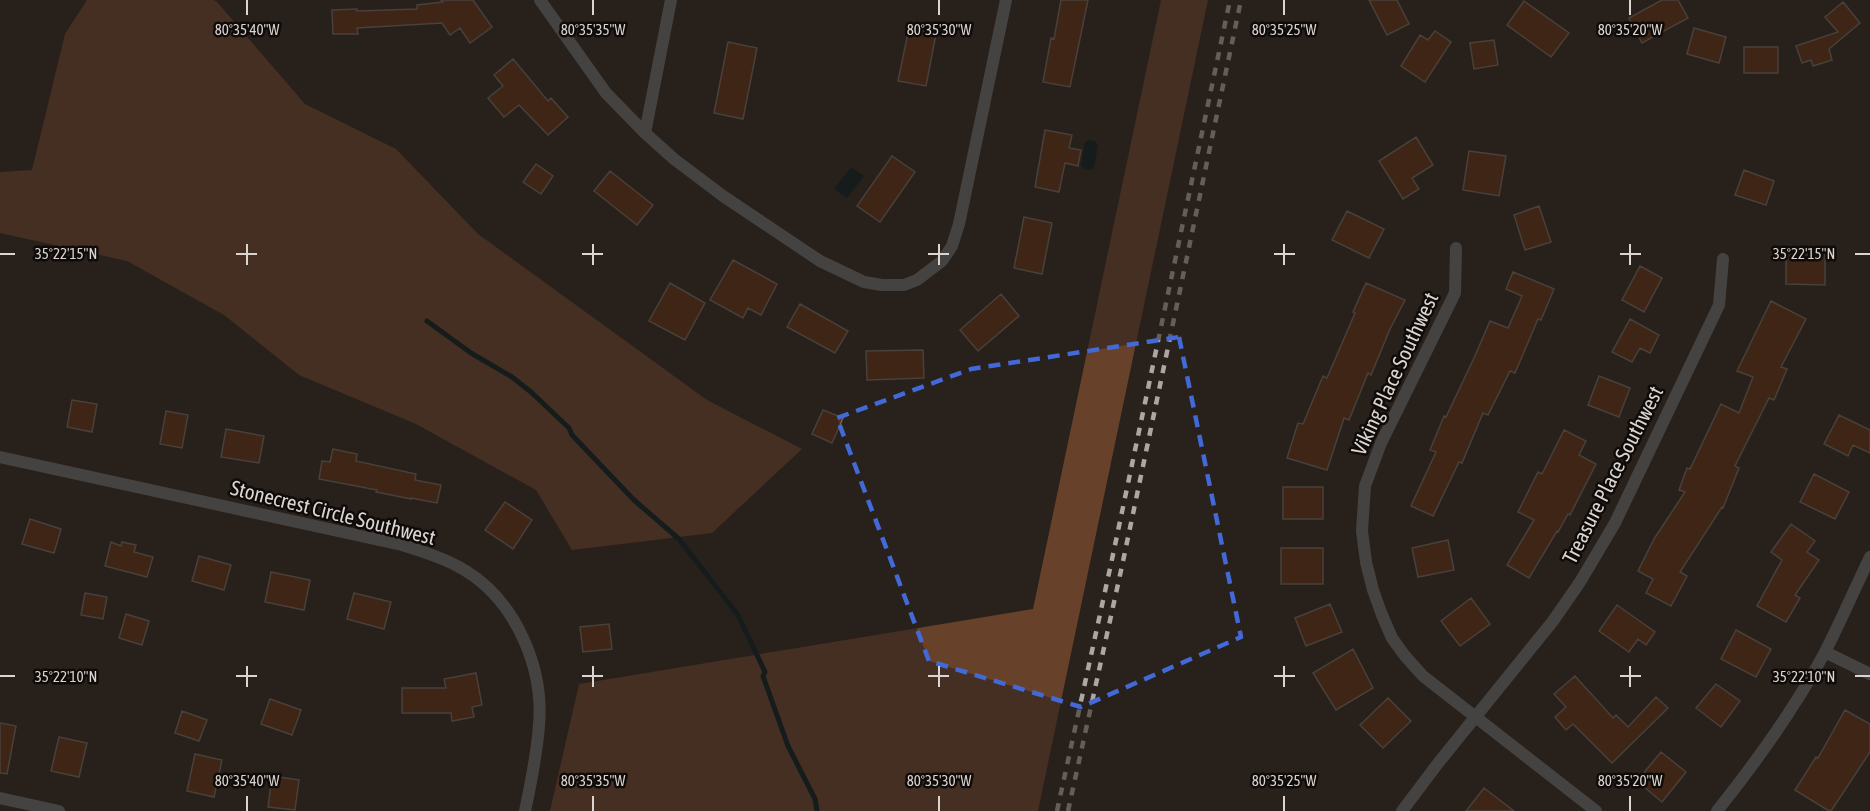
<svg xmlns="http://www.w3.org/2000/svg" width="1870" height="811" font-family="'Asap Condensed',sans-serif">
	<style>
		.green { fill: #67412a }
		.water { fill: #02161d }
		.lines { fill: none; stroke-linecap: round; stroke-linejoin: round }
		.stream { stroke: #02161d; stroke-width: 5 }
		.building { fill: #592c0e; stroke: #6f6660; stroke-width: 1.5 }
		.street { stroke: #696e70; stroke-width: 12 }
		.rail { stroke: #ada7a3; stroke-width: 4.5; stroke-dasharray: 8 8; stroke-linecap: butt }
		.marked { fill: none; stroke: #4369d7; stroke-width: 4.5; stroke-dasharray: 12 8; stroke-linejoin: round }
		.ticks { fill: none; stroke: #dbd5d2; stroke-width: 2 }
		.labels { text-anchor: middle; stroke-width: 5; stroke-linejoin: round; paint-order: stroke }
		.street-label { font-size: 21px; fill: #dbd5d2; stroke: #0f0b09 }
		.ticks-label { font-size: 15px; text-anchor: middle; fill: #dbd5d2; stroke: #0f0b09; stroke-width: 5; stroke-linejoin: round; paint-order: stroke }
	</style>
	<rect width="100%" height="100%" fill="#28211c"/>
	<path class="green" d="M87,0H213L217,2L305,104L396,149L478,234L707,400L802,449L712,533L572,550L536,490L416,424L299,375L224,315L127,261L0,233V172L32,170L65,34Z
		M1161,0H1208L1038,811H550L579,684L1033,609Z"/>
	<path class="water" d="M1089,140L1095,141L1098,145L1094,168L1090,170L1084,169L1081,165L1085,142Z
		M851,167L864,176L847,198L834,189Z"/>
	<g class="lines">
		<path class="stream" d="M427,321L471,353L512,377L531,392L569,428L572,435L634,500L679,539L738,615L765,672L763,676L788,746L815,799L817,811"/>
	</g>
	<path class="building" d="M441,0H473L492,27L470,43L460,28L450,35L442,23L357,28L358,34H333L332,10L357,9V11L417,9V5L443,2Z
		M1061,0H1088L1070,87L1043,82L1051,38L1054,39Z
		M1369,0H1397L1409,24L1387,35Z
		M1662,0H1678L1688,18L1642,43L1629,18Z
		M1524,1L1569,33L1551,57L1507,25Z
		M1843,2L1860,23L1829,49L1832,60L1813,66L1811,60L1802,63L1796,46L1838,32L1825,17Z
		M909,28L936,34L926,86L898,81Z
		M1694,28L1726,37L1719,63L1687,54Z
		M1435,31L1451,42L1425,82L1401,66L1420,35L1428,40Z
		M1494,40L1498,65L1474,69L1470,43Z
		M728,42L757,48L743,119L714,113Z
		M1744,47H1778V73H1744Z
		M513,59L548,101L551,98L568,117L548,135L519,105L504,117L488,98L503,86L494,75Z
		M1045,130L1072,135L1069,148L1081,150L1078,166L1065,163L1059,192L1035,187Z
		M1416,137L1433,165L1412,178L1419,189L1403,199L1379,161Z
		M1469,151L1506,156L1499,196L1463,190Z
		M892,156L915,172L880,222L857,206Z
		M536,164L553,176L541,194L523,182Z
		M1744,170L1774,181L1766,205L1735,195Z
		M610,171L653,205L637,225L594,191Z
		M1539,206L1551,242L1525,250L1514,215Z
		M1347,211L1384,229L1369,258L1332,240Z
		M1024,217L1052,223L1042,274L1014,268Z
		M1786,252L1825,253V285L1786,284Z
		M733,260L777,284L761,315L748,308L743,318L710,300Z
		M1640,266L1662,278L1644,312L1622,300Z
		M1513,272L1554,289L1541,320L1538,319L1515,373L1510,371L1488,415L1483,413L1462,463L1459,462L1433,516L1411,506L1436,452L1430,450L1444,416L1446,417L1474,358L1490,321L1508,328L1522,296L1506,289Z
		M670,283L705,303L685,340L649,321Z
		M1366,283L1405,300L1390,329L1371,375L1368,373L1349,420L1344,418L1327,470L1287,458L1298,423L1303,424L1323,376L1327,378L1355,313L1353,312Z
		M1001,294L1019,316L978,351L960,330Z
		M1771,301L1806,319L1781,367L1787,369L1774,400L1769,398L1735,466L1739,468L1723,508L1722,507L1680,572L1687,576L1671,606L1646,593L1653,579L1638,571L1654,539L1685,492L1679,490L1687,468L1690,469L1721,404L1739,413L1753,377L1737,371Z
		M800,304L848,331L835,353L787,327Z
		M1630,319L1659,335L1650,353L1640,348L1632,362L1612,352Z
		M923,350L924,378L867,380L866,351Z
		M1599,376L1630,388L1619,417L1588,405Z
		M72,400L97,404L92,432L67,427Z
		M823,410L843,418L832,443L812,434Z
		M166,411L188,415L182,448L160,444Z
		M1839,415L1870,430V453L1853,445L1848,456L1824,444Z
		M226,429L264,436L259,463L221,457Z
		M1564,430L1586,441L1579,455L1596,464L1570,515L1568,514L1558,532L1557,531L1529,578L1507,565L1534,520L1518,512L1538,472L1542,474Z
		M333,449L357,454L356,461L416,474L415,480L441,485L437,503L411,498V499L376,492L377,490L319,479L322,461L330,462Z
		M1814,474L1849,492L1835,519L1800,502Z
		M1283,487H1323V519H1283Z
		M505,502L532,520L513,549L485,530Z
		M30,519L61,529L54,553L22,544Z
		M1791,524L1815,541L1807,552L1819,560L1795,595L1800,598L1786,622L1757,606L1782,560L1771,552Z
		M1448,540L1454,570L1418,577L1412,548Z
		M111,542L121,546L122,542L136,545L134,552L153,557L147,577L105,566Z
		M1281,548H1323V584H1281Z
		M199,556L231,565L224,590L192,581Z
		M271,572L310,580L304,610L265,602Z
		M85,593L107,597L103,619L81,615Z
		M354,593L391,602L384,629L347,619Z
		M1471,598L1490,624L1460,646L1441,621Z
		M1330,604L1342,632L1306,646L1295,618Z
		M1617,605L1655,632L1646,645L1638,639L1629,652L1599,631Z
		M126,614L149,621L142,645L119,638Z
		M609,624L612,649L583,652L580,627Z
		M1736,630L1771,649L1756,677L1721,659Z
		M1353,649L1373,688L1336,710L1313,673Z
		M476,673L482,705L472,707L474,717L452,721L451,713H402V688H446L444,679Z
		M1575,676L1613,718L1616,715L1628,727L1656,697L1668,708L1612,763L1573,724L1566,730L1555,717L1566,707L1554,694Z
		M1716,684L1740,701L1721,727L1696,708Z
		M1388,698L1411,721L1383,748L1360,725Z
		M270,699L301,710L292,735L261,724Z
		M1845,710L1870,724V752L1831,811H1829L1795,790L1816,757L1818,758Z
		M182,711L207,720L199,741L175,733Z
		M0,723L16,726L7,774L0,773Z
		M59,737L87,743L79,777L51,771Z
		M1661,752L1686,772L1662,802L1637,781Z
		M195,754L222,760L214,797L187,791Z
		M272,776L299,780L295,810L268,807Z
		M1484,788L1514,811H1466Z"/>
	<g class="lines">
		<path class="street" d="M540,0L606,93L645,133L674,159L723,196L820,261L864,282L882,285H904L917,280L942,261L952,246L959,224L1006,0
			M645,133L671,0
			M1456,248L1455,293L1381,443L1365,486L1362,531L1366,562L1373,590L1382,615L1392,638L1405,656L1423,676L1596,811
			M0,457L402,545C424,552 447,559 466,571C516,602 544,668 539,725C537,754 531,783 525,811
			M1825,652L1870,674
			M0,798L59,811
			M1402,811L1439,762L1553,621L1580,582L1615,523L1719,305L1723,259
			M1717,811C1757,761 1795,708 1825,652C1841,621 1855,588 1870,557"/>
		<path class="rail" d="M1057,811L1111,564L1230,0
			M1068,811L1122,566L1241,0"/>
	</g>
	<path d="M0 0H1870V811H0ZM1179,337L1241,637L1081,707L929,661L837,418L971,369Z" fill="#28211c" fill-opacity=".55" fill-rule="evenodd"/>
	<path class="marked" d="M1179,337L1241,637L1081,707L929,661L837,418L971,369Z"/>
	<path class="ticks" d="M247,0V15M593,0V15M939,0V15M1284,0V15M1630,0V15M247,244V265M593,244V265M939,244V265M1284,244V265M1630,244V265M0,254H15M236,254H257M582,254H603M928,254H949M1274,254H1295M1620,254H1641M1855,254H1870M247,666V687M593,666V687M939,666V687M1284,666V687M1630,666V687M0,676H15M236,676H257M582,676H603M928,676H949M1274,676H1295M1620,676H1641M1855,676H1870M247,796V811M593,796V811M939,796V811M1284,796V811M1630,796V811"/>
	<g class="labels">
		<g class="street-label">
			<text transform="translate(1395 374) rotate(-65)" y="7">Viking Place Southwest</text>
			<text transform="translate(1613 475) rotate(-63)" y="7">Treasure Place Southwest</text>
			<text transform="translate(333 513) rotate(14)" y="7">Stonecrest Circle Southwest</text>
		</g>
	</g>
	<g class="ticks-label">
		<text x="247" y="35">80°35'40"W</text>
		<text x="593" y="35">80°35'35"W</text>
		<text x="939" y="35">80°35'30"W</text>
		<text x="1284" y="35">80°35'25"W</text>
		<text x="1630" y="35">80°35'20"W</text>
		<text x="66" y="259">35°22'15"N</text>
		<text x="1804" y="259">35°22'15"N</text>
		<text x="66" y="682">35°22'10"N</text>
		<text x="1804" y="682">35°22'10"N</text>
		<text x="247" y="786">80°35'40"W</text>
		<text x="593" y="786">80°35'35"W</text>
		<text x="939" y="786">80°35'30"W</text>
		<text x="1284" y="786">80°35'25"W</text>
		<text x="1630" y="786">80°35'20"W</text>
	</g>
</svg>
